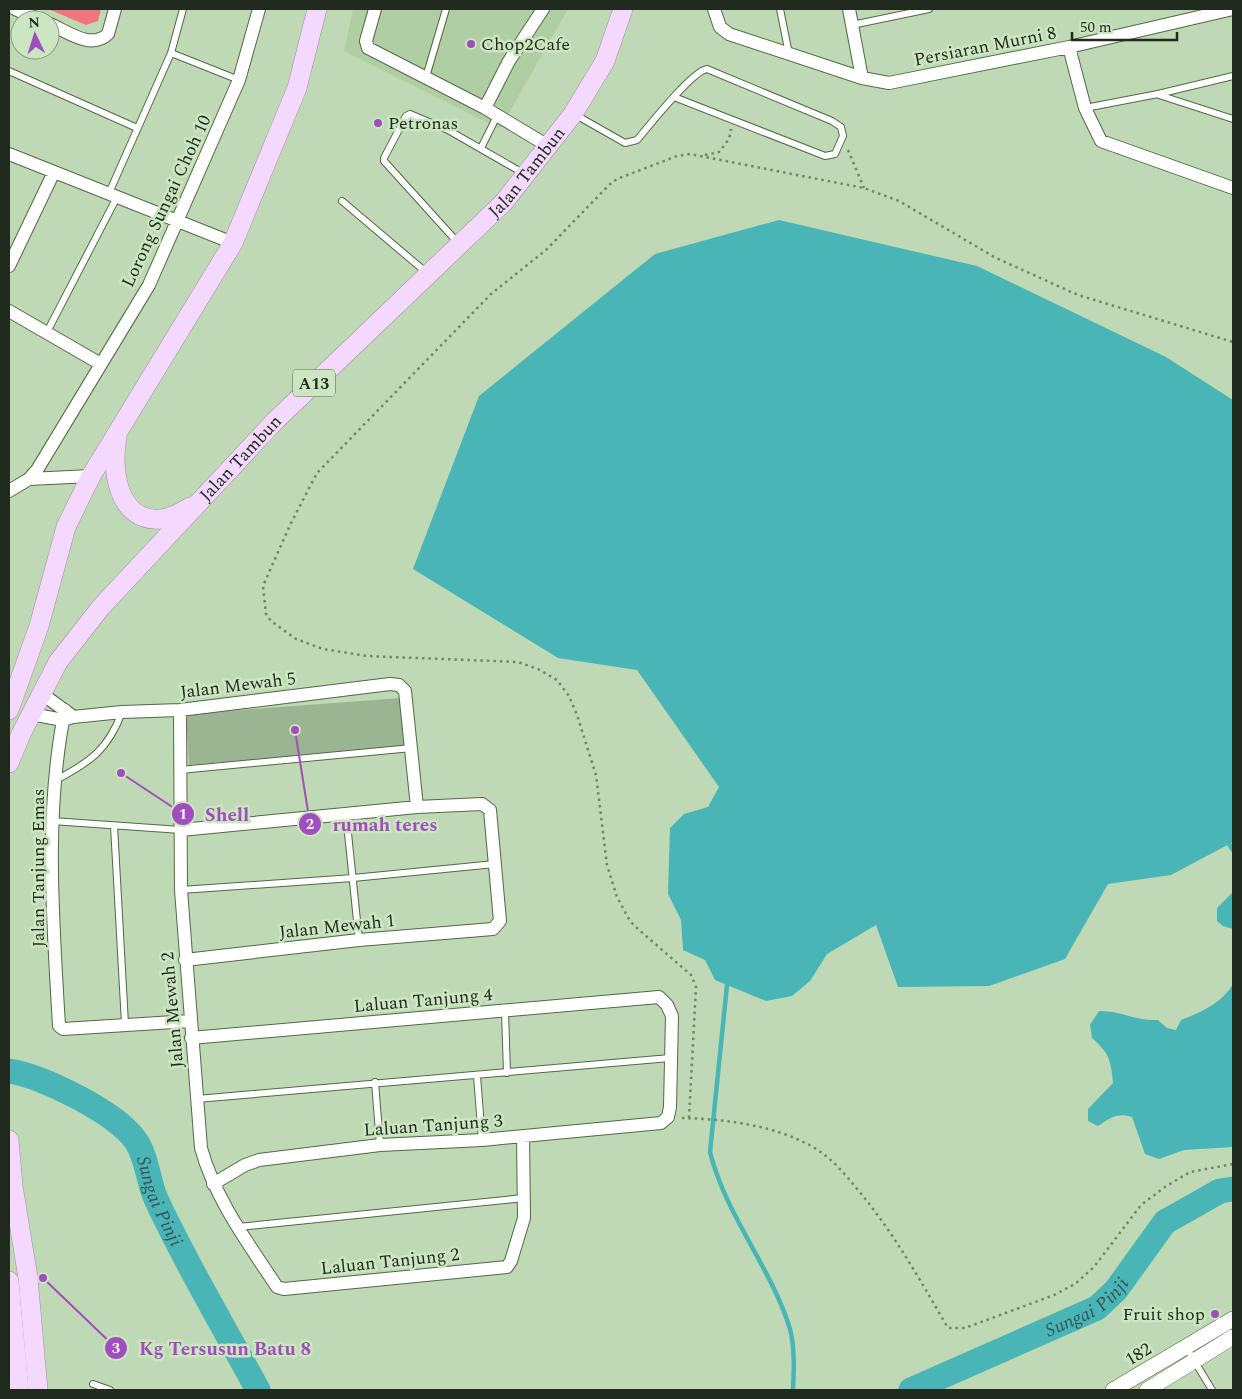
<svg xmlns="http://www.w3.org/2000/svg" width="1242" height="1399" font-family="Spectral,serif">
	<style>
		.built { fill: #b0cea4 }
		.green { fill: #f2747f }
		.water { fill: #49b5b7 }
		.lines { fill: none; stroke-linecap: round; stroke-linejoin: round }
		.stream { stroke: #49b5b7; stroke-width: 4.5 }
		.river { stroke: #49b5b7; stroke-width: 25 }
		.building { fill: #9bb491 }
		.service-casing { stroke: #526848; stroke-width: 8 }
		.minor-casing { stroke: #526848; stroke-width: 14 }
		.tertiary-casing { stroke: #526848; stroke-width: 16 }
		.primary-casing { stroke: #a58baf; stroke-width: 20 }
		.path { stroke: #72846b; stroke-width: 2.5; stroke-dasharray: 2.5 4; stroke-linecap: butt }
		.service { stroke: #fff; stroke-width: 6 }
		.minor { stroke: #fff; stroke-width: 12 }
		.tertiary { stroke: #fff; stroke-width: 15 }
		.primary { stroke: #f4d8fe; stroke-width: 19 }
		.poi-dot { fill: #a04ebd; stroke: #cce6c2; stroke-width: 2 }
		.labels { text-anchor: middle; stroke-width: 5; stroke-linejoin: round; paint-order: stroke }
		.shield { fill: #cce6c2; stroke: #54634e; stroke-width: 1 }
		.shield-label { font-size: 16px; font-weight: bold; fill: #212b1d }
		.poi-label { font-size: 18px; fill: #212b1d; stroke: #cce6c2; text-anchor: start }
		.street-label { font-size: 18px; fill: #212b1d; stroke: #cce6c2 }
		.water-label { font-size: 19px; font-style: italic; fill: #355657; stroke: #cce6c2 }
		.leader { fill: none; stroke: #a04ebd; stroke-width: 2 }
		.callout-dot { fill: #a04ebd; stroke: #cce6c2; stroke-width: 2 }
		.mark-label { font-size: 15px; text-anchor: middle; font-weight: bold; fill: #fff }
		.callout-label { font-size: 19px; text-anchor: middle; font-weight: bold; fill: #a04ebd; stroke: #cce6c2; stroke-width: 5; stroke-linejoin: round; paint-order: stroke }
	</style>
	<rect width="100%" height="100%" fill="#bfd9b5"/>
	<path class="built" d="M353,9H568L500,129L344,51Z"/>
	<path class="green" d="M48,9H101L98,21L86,25Z"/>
	<path class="water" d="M779,220L977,266L1166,357L1233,400V842L1171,875L1108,884L1065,959L989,986L898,987L876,925L827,954L810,981L792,996L766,1001L715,980L705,960L683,950L681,920L668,894L670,828L684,814L708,807L719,787L637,670L558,658L413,569L479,396L655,254Z
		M1233,892V929L1223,926L1217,921V908Z
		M1233,984V1147L1184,1150L1159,1159L1145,1154L1132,1117C1117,1112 1110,1118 1098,1126L1088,1121V1109L1113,1083C1111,1060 1109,1053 1092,1038L1090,1025L1099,1011C1123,1011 1134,1021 1158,1020L1167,1028L1176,1030L1181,1020C1202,1012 1222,1003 1233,984Z"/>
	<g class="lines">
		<path class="stream" d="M1229,844L1233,850
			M727,985L710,1152C726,1216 771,1267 790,1329C795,1349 794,1370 793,1390"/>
		<g class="river">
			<path id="s1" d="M9,1071C43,1076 117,1113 136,1141C147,1157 148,1181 156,1199C186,1264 224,1327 258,1390"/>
			<path id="s2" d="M911,1390L1097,1308L1116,1290L1165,1222L1220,1191L1233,1189"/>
		</g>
	</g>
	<path class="building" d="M401,698L406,746L189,765L186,714Z"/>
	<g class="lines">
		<defs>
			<path id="service" d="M780,9L789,54
				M852,25L929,9
				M171,53L239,80
				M9,71L137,128
				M426,77L446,9
				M1159,95L1233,119
				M1085,108L1158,94L1233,76
				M574,114L625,143L637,140C649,126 692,71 707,69L832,121L841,127L843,136L835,154L825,156L674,97
				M481,148L497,116
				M109,193L171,53L183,9
				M342,201L427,273
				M459,244L384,161V158L406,116L410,114L448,130L523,173
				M47,332L117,197
				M180,770L412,748
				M56,780C90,762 108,750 122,712
				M346,814L359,940
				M52,821L181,830
				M114,826L125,1024
				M181,890L353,878L495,864
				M505,1011L507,1073
				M477,1076L482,1140
				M375,1082L380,1145
				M197,1099C355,1084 512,1073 670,1058
				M238,1227L524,1198
				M1186,1347L1212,1390
				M93,1384L110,1390"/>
			<path id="minor" d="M15,9L40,20
				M375,9L366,41L368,48L485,108L548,146
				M714,9L720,27L729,34L862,78L889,83L1069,47L1233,9
				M849,9L862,78
				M50,24C68,32 91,50 108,34L115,9
				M1069,47L1085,108L1101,141L1233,188
				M485,108L509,61L543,9
				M9,154L233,243
				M9,266L54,172
				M9,311L99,363
				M29,479L91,476
				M9,491L29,479L37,470L149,285L239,80L259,9
				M41,693L71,715
				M65,710C44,813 53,921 59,1026L63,1029L190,1021
				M180,710L181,890L201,1148C215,1199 248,1243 277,1287L284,1289L507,1267L511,1261L524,1218L523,1136
				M31,714L63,720L73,717L122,712L180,710L390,684L399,685L405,691L417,807
				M181,830L417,807L482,804L490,810L500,921L493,929L359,940L185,960
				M191,1038L659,997L667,1005L672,1016L670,1107L668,1117L661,1123L482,1140L380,1145L259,1160L245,1165L213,1184"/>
			<path id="tertiary" d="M1113,1390L1233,1319
				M1147,1390L1233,1337"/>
			<g id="primary">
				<path d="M117,437C111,468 117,523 161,519C172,518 181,512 190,507"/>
				<path d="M9,710L39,626L66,527L91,476L233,243L297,88L317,9"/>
				<path id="s3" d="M9,763L21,734L58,662L101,607L275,421L504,202L573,114L605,61L623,9"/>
				<path d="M9,1140L13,1186L28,1278L38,1390"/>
				<path d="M9,1281L19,1390"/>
			</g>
		</defs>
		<use href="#service" class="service-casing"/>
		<use href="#minor" class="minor-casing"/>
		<use href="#tertiary" class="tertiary-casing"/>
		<use href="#primary" class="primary-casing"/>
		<path class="path" d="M848,150L864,188
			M705,155L719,152L729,139L731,129
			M682,1118C724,1119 774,1125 811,1146C831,1157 844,1173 858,1190C894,1233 920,1280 948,1328H965L1054,1295L1075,1284L1094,1267L1141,1205L1165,1187L1190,1172L1233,1164
			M689,1118L696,987L691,975L638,929L630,921L617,897L607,865L596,775L577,715L569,696L557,680L538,669L518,662L367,656L323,649L296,639L271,621L266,614L263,586L291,523L317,473L491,294L546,250L609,185L617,179L677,156L690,154L864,188L899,201L996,258L1078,295L1233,342"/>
		<use href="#service" class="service"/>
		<use href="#minor" class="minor"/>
		<use href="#tertiary" class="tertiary"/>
		<use href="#primary" class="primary"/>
	</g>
	<g class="poi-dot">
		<circle cx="471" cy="44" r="5"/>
		<circle cx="378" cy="123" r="5"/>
		<circle cx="1215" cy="1314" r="5"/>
	</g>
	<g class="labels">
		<rect class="shield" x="293" y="369.5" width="42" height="27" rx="4"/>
		<g class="shield-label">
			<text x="314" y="389">A13</text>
		</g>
		<g class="poi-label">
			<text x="481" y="50">Chop2Cafe</text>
			<text x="388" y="129">Petronas</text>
			<text x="1205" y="1320" text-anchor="end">Fruit shop</text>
		</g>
		<g class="street-label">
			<text transform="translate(985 46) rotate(-11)" y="6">Persiaran Murni 8</text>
			<text dy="6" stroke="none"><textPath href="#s3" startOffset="791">Jalan Tambun</textPath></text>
			<text transform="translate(166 201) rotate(-65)" y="6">Lorong Sungai Choh 10</text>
			<text dy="6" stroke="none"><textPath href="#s3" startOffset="386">Jalan Tambun</textPath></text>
			<text transform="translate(238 685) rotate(-7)" y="6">Jalan Mewah 5</text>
			<text transform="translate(38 868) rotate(-90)" y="6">Jalan Tanjung Emas</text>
			<text transform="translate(337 926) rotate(-6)" y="6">Jalan Mewah 1</text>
			<text transform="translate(423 1000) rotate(-5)" y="6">Laluan Tanjung 4</text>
			<text transform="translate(172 1010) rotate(-95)" y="6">Jalan Mewah 2</text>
			<text transform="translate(433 1125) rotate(-4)" y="6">Laluan Tanjung 3</text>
			<text transform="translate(390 1261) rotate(-6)" y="6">Laluan Tanjung 2</text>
			<text transform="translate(1138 1354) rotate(-31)" y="6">182</text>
		</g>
		<g class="water-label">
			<text dy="7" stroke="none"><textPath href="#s1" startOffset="212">Sungai Pinji</textPath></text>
			<text dy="7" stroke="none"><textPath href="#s2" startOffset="195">Sungai Pinji</textPath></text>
		</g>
	</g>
	<path class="leader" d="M121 773L183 814M295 730L310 824M43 1278L116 1348"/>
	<g class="callout-dot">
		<circle cx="121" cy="773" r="5"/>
		<circle cx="295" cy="730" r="5"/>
		<circle cx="43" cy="1278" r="5"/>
		<circle cx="183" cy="814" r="12"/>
		<circle cx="310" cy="824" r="12"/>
		<circle cx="116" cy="1348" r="12"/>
	</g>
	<g class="mark-label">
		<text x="183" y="819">1</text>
		<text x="310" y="829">2</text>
		<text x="116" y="1353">3</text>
	</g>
	<g class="callout-label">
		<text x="227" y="821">Shell</text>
		<text x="385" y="831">rumah teres</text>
		<text x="225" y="1355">Kg Tersusun Batu 8</text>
	</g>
	<rect width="1242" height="1399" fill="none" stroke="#212b1d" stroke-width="20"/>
	<g transform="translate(35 35) rotate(356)"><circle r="24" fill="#cce6c2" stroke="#889b80"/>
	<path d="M0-4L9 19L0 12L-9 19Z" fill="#a04ebd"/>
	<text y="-8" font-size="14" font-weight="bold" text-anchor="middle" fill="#212b1d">N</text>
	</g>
	<path d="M1072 32v8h105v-8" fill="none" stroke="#212b1d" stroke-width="2.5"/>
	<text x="1080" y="32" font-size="15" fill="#212b1d" stroke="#cce6c2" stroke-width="4" paint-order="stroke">50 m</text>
</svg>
